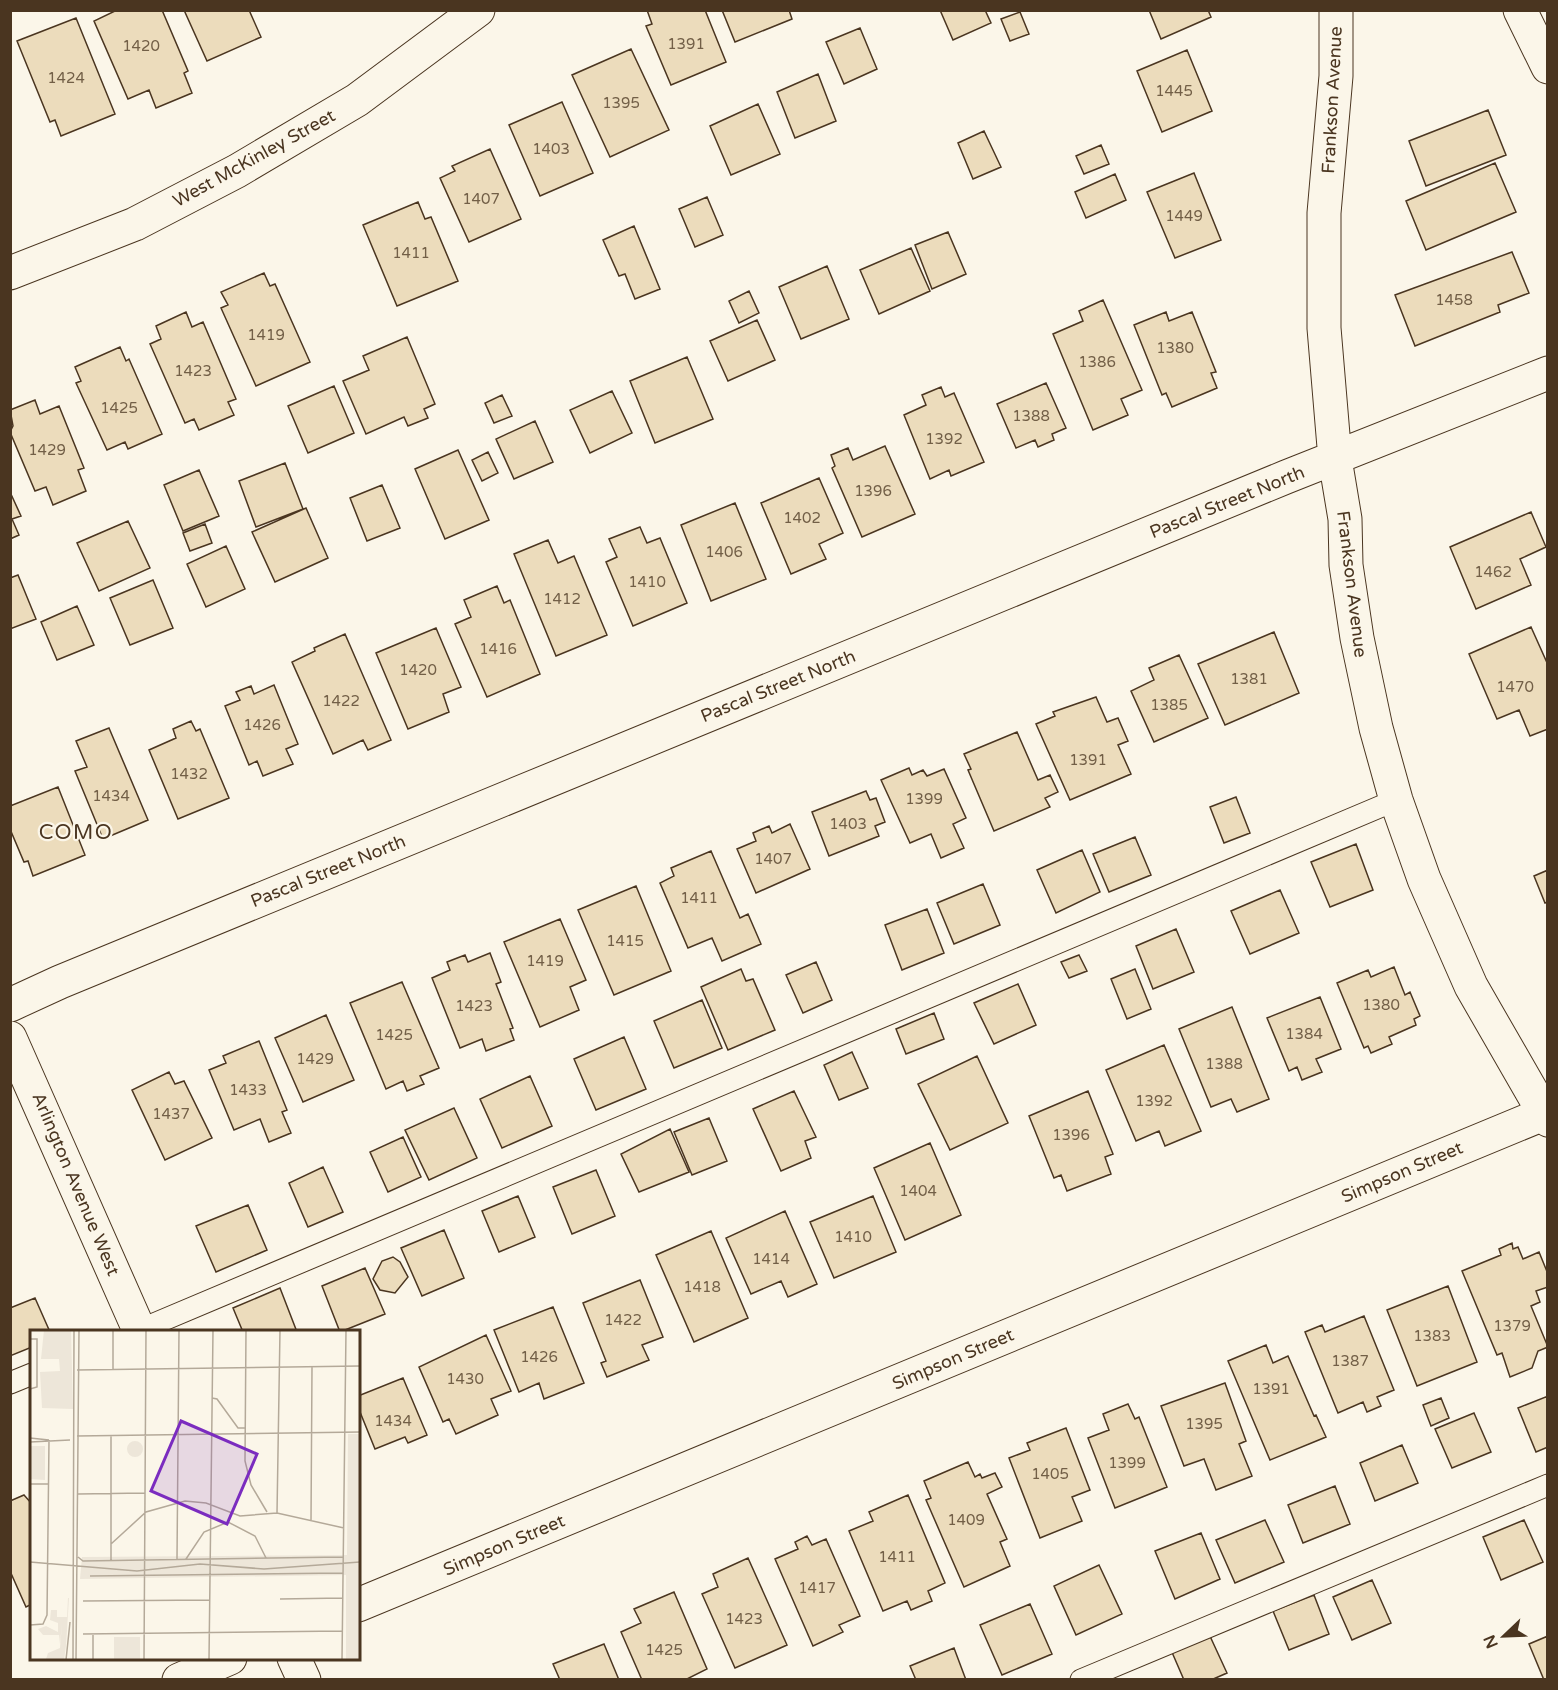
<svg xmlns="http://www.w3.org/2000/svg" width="1558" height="1690" font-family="'Varela Round',sans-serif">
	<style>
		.building { fill: #ecdcbc; stroke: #4a3520; stroke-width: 1.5 }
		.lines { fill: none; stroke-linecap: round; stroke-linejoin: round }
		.service-casing { stroke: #4a3520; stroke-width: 23 }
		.minor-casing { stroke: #4a3520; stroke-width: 35 }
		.service { stroke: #fbf6e9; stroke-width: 21 }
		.minor { stroke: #fbf6e9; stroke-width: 33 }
		.labels { text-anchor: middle; stroke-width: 4.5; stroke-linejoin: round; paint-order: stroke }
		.number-label { font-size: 15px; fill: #725f47 }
		.street-label { font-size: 18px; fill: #4a3520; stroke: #fbf6e9 }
		.quarter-label { font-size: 21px; letter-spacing: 1.5px; fill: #4a3520; stroke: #fbf6e9 }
		.inset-road { fill: none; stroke: #b4a999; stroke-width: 1.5 }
		.view { fill: #7b2cbf; fill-opacity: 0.15; stroke: #7b2cbf; stroke-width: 3 }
		.inset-edge { fill: none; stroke: #4a3520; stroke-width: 3 }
	</style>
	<rect width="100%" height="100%" fill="#fbf6e9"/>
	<path class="building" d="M117,10H162L188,71L184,73L192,93L156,108L149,90L128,99L94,21Z
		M184,10H249L261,37L207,61Z
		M647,10H705L726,62L671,85L646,26L652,24Z
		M722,10H789L792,19L735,42Z
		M940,10H985L991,23L953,40Z
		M1149,10H1208L1211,17L1161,39Z
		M1020,12L1029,34L1010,41L1001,19Z
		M76,18L115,114L61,136L55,120L50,122L17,41Z
		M860,28L877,69L844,84L826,42Z
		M631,49L669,130L610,157L572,75Z
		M1187,50L1212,111L1162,132L1137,71Z
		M818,74L836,121L795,138L777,92Z
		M562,102L593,173L540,196L509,125Z
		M758,104L780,154L731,175L710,126Z
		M1488,110L1506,155L1426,186L1409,141Z
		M984,131L1001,167L973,179L958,143Z
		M1101,145L1109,164L1084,174L1076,156Z
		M490,149L521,219L469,242L440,178L455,171L452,166Z
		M1495,163L1516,212L1426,250L1406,201Z
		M1194,173L1221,240L1175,258L1147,192Z
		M1115,174L1126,200L1086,218L1075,192Z
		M707,197L723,235L695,247L679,209Z
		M418,202L425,219L431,217L458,281L397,306L363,225Z
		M634,226L660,289L635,299L625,274L619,276L603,240Z
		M948,232L966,274L932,289L915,245Z
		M911,248L930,291L879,314L860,270Z
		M1512,252L1529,293L1498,305L1500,312L1415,346L1395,295Z
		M827,266L849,319L801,339L779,287Z
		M264,273L270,286L275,284L310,362L256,386L221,308L228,305L221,292Z
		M749,291L759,313L739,323L729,301Z
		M1103,300L1142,390L1121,399L1128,415L1093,430L1053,334L1083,321L1079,311Z
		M186,312L192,327L203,322L236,399L228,402L234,415L199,430L194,419L185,423L150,344L161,339L156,326Z
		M1166,312L1169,321L1192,312L1216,372L1211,373L1217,388L1172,407L1166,393L1162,395L1134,325Z
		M757,320L775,360L728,381L710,341Z
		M407,337L435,404L424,409L428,418L408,426L404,417L366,434L343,381L369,370L363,356Z
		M120,347L126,361L129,359L162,434L128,449L125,442L107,450L76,383L81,381L75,367Z
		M687,357L713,419L655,443L630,381Z
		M1046,383L1066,428L1052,434L1054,440L1038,447L1035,440L1016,448L997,404Z
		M334,386L354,433L308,453L288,406Z
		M941,387L945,397L954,393L984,462L951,476L949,470L930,479L904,415L926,405L922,395Z
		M612,391L632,433L590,453L570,410Z
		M502,395L512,416L494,423L485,403Z
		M35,400L40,414L59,406L84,468L78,470L86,491L53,505L46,487L35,491L10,432L13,426L10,410Z
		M535,421L553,462L514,479L496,439Z
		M885,446L915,514L862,537L832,468L835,466L831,455L848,448L853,460Z
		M458,450L489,520L445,539L415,469Z
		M488,452L498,473L482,481L472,460Z
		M285,463L303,509L256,527L239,481Z
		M199,470L219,516L183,531L164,485Z
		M819,478L843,533L819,544L826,559L791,574L761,503Z
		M382,485L400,528L367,541L350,498Z
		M10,492L21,516L12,519L19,535L10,539Z
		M735,503L766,579L711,601L681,525Z
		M306,508L328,558L275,582L252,532Z
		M1531,512L1546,547L1520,559L1531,585L1476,609L1450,547Z
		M128,521L150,568L99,591L77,543Z
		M205,524L212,543L190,551L183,533Z
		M640,527L647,543L660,538L687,603L633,626L606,562L617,557L609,539Z
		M548,540L558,563L574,556L607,635L556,656L514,554Z
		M226,546L245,589L206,607L187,564Z
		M18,575L36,619L10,629V578Z
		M153,580L173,628L130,645L110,598Z
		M497,586L504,603L510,600L540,674L487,697L455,624L471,617L464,600Z
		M77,606L94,645L57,660L41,622Z
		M1531,627L1548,665V729L1530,736L1519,710L1497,719L1469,654Z
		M436,628L461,687L443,694L449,712L408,729L376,653Z
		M1274,632L1299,693L1225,725L1198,664Z
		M345,634L391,740L368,750L363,740L333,754L292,662L315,651L314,648Z
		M1179,655L1208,718L1154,742L1131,691L1154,680L1149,668Z
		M274,685L298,744L286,749L293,764L263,776L257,761L249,765L225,706L240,700L236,692L251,686L254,694Z
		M1096,697L1107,722L1118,718L1128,741L1118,745L1131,774L1070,800L1036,724L1055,716L1053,712Z
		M191,721L196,731L200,729L229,798L178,819L149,750L176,738L173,729Z
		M109,728L148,820L103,839L75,771L87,767L76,741Z
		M1017,732L1038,780L1050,775L1058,792L1045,798L1050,807L994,831L968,770L971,769L964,754Z
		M909,768L912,775L923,770L927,776L944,769L966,818L953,824L964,848L941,858L931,834L910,843L881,780Z
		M58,787L85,855L33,876L28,861L24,862L10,829V806Z
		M866,791L870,800L876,798L885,822L875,826L879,836L829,856L812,812Z
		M1236,797L1250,833L1224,843L1210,807Z
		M790,824L810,869L756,893L737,849L756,841L753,833L769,826L772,833Z
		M1135,837L1151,875L1109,892L1093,854Z
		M1356,844L1373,890L1330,907L1311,862Z
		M1082,850L1100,892L1056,913L1037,870Z
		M711,851L740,918L748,914L761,944L722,961L712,938L688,948L660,883L674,876L671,868Z
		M1548,870V902L1545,903L1534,876Z
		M983,884L1000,925L954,944L937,903Z
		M636,886L671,971L614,995L578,910Z
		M1280,890L1299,933L1250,954L1231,911Z
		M927,909L944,953L902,970L885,925Z
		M560,919L586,980L570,987L579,1010L540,1027L504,942Z
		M1176,929L1194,972L1153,989L1136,946Z
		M490,953L501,982L496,984L513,1028L510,1029L514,1040L486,1051L482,1039L460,1048L432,978L450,970L447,962L465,955L468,962Z
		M1079,955L1087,971L1069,978L1061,962Z
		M816,962L832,1000L803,1013L786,975Z
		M1394,967L1405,995L1410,992L1420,1016L1414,1019L1416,1025L1389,1037L1392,1044L1371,1053L1368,1046L1364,1048L1337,983L1368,970L1371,977Z
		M741,969L746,981L753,979L775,1030L728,1050L701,987Z
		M1135,969L1151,1009L1127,1019L1111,979Z
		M402,982L439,1068L420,1076L424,1084L407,1091L403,1081L386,1089L350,1003Z
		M1018,984L1036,1025L994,1044L974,1003Z
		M1320,997L1341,1049L1316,1059L1322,1072L1302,1080L1297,1067L1289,1071L1267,1018Z
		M702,1000L722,1048L674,1068L654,1021Z
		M1232,1007L1269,1099L1237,1112L1231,1099L1211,1107L1179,1029Z
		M934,1013L944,1039L906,1054L896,1029Z
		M326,1015L354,1080L303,1102L275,1038Z
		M624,1037L646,1089L596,1110L574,1059Z
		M259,1041L287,1110L282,1112L291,1133L269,1142L260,1119L234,1130L209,1070L226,1063L223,1056Z
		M1164,1045L1201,1131L1165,1146L1159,1131L1136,1141L1106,1070Z
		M852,1052L868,1088L839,1100L824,1065Z
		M977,1056L1008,1123L950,1150L918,1084Z
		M169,1072L175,1084L184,1081L212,1138L165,1160L132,1090Z
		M530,1076L552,1126L502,1148L480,1099Z
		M794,1091L816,1137L805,1141L811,1158L781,1171L753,1109Z
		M1088,1091L1113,1154L1105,1157L1111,1174L1067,1191L1061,1175L1054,1178L1029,1116Z
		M454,1108L477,1158L429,1180L405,1130Z
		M709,1118L727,1161L692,1175L674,1132Z
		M670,1129L689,1172L639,1192L621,1154Z
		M403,1137L421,1177L388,1192L370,1152Z
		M930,1143L961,1215L905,1240L874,1168Z
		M323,1167L343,1212L308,1227L289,1183Z
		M596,1170L615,1216L572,1234L553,1187Z
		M518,1196L535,1237L499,1252L482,1211Z
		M873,1196L896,1252L834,1278L810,1222Z
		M248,1205L267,1250L216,1272L196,1226Z
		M785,1211L817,1284L788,1297L781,1281L751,1294L726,1238Z
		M444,1230L464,1278L422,1296L401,1248Z
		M711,1231L748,1318L694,1342L656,1255Z
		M1512,1243L1513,1249L1518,1247L1523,1259L1539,1252L1548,1274V1287L1536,1291L1540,1302L1531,1306L1548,1347L1538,1351L1532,1368L1510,1377L1502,1353L1497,1355L1462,1271L1501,1255L1499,1249Z
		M393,1257L400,1262L408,1277L395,1293L380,1290L373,1279L382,1261Z
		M365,1268L385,1314L340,1332L322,1286Z
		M640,1280L663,1337L642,1345L649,1360L607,1377L601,1363L606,1361L583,1303Z
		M1448,1286L1477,1362L1417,1386L1387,1310Z
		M280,1288L297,1332H243L233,1308Z
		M35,1298L50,1332H32V1347L10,1356V1308Z
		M553,1307L584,1383L544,1399L539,1383L519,1392L494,1330Z
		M1364,1316L1394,1390L1377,1397L1381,1406L1367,1412L1363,1402L1338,1413L1305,1332L1322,1325L1325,1332Z
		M486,1335L511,1391L491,1399L498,1415L456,1434L449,1419L443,1422L419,1367Z
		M1266,1345L1273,1363L1288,1356L1314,1416L1316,1415L1326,1437L1270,1460L1228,1361Z
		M403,1378L427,1435L408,1443L405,1437L375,1449L358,1407V1396Z
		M1225,1383L1246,1441L1239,1444L1252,1476L1216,1490L1204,1459L1184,1466L1161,1406Z
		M1548,1396V1447L1536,1452L1518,1408Z
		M1441,1398L1449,1418L1431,1426L1423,1405Z
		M1128,1404L1135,1419L1139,1417L1167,1487L1115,1508L1088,1438L1109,1430L1103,1414Z
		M1474,1413L1491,1452L1452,1468L1435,1429Z
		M1066,1428L1090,1490L1072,1497L1082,1521L1040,1538L1009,1458L1030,1450L1027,1443Z
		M1402,1445L1418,1483L1375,1501L1360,1463Z
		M968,1462L975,1477L980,1474L982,1478L995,1473L1002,1487L987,1494L1007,1539L1000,1542L1010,1566L964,1587L926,1500L931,1498L924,1481Z
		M1335,1486L1350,1524L1303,1543L1288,1505Z
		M24,1495L32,1504V1604L26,1607L10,1571V1501Z
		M908,1495L945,1583L928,1591L932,1601L911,1610L907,1601L883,1611L849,1531L873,1521L869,1512Z
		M1265,1520L1284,1562L1235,1583L1216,1540Z
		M1524,1520L1543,1562L1501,1580L1483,1537Z
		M1201,1533L1220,1579L1175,1599L1155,1551Z
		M807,1536L812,1545L826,1539L860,1616L839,1625L843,1632L813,1646L775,1559L798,1549L795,1542Z
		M748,1558L787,1645L735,1668L702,1594L718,1587L713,1574Z
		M1099,1565L1122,1614L1076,1635L1054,1586Z
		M1372,1580L1391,1623L1352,1640L1333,1597Z
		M674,1592L707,1669L685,1680H642L621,1632L641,1623L634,1609Z
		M1314,1595L1329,1634L1289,1650L1273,1611Z
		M1030,1604L1052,1654L1002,1675L980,1625Z
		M1209,1634L1227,1673L1211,1680H1184L1171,1650Z
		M1548,1636V1680H1544L1529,1644Z
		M604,1644L619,1680H560L553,1664Z
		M954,1648L966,1680H916L910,1666Z"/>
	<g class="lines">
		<defs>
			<path id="service" d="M135,1332L1396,800
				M10,1383L32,1374
				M1081,1680L1548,1485"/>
			<path id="minor" d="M1336,10V76L1324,213V328L1335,459L1345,519L1346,565L1357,638L1376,728L1396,800L1424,879L1471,986L1548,1120
				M1520,10L1548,67
				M10,273L135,224L237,171L357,100L478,10
				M10,1005L60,982L1286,477L1548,373
				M10,1038L140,1332
				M358,1605L1548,1112
				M294,1658L304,1680
				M179,1680L230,1658"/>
		</defs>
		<use href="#service" class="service-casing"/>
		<use href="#minor" class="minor-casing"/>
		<use href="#service" class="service"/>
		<use href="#minor" class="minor"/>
	</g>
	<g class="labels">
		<g class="number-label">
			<text x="686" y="49">1391</text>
			<text x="141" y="51">1420</text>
			<text x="66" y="83">1424</text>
			<text x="1174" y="96">1445</text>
			<text x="621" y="108">1395</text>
			<text x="551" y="154">1403</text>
			<text x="481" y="204">1407</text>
			<text x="1184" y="221">1449</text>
			<text x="411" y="258">1411</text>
			<text x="1454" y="305">1458</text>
			<text x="266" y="340">1419</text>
			<text x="1175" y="353">1380</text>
			<text x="1097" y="367">1386</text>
			<text x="193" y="376">1423</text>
			<text x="119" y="413">1425</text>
			<text x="1031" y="421">1388</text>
			<text x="944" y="444">1392</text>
			<text x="47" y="455">1429</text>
			<text x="873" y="496">1396</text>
			<text x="802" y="523">1402</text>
			<text x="724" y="557">1406</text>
			<text x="1493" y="577">1462</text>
			<text x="647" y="587">1410</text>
			<text x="562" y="604">1412</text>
			<text x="498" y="654">1416</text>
			<text x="418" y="675">1420</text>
			<text x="1249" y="684">1381</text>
			<text x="1515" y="692">1470</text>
			<text x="341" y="706">1422</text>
			<text x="1169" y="710">1385</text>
			<text x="262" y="730">1426</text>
			<text x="1088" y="765">1391</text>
			<text x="189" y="779">1432</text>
			<text x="111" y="801">1434</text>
			<text x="924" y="804">1399</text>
			<text x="848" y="829">1403</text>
			<text x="773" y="864">1407</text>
			<text x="699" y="903">1411</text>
			<text x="625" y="946">1415</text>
			<text x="545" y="966">1419</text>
			<text x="1381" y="1010">1380</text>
			<text x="474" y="1011">1423</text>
			<text x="1304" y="1039">1384</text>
			<text x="394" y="1040">1425</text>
			<text x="315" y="1064">1429</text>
			<text x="1224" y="1069">1388</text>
			<text x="248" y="1095">1433</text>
			<text x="1154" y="1106">1392</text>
			<text x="171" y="1119">1437</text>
			<text x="1071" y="1140">1396</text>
			<text x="918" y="1196">1404</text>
			<text x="853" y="1242">1410</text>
			<text x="771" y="1264">1414</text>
			<text x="702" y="1292">1418</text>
			<text x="623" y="1325">1422</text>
			<text x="1512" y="1331">1379</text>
			<text x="1432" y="1341">1383</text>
			<text x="539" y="1362">1426</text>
			<text x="1350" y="1366">1387</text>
			<text x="465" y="1384">1430</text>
			<text x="1271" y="1394">1391</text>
			<text x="393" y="1426">1434</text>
			<text x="1204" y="1429">1395</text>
			<text x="1127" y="1468">1399</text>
			<text x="1050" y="1479">1405</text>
			<text x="966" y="1525">1409</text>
			<text x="897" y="1562">1411</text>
			<text x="817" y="1593">1417</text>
			<text x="744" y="1624">1423</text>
			<text x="664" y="1655">1425</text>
		</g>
		<g class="street-label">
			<text transform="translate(1332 100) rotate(-87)" y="6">Frankson Avenue</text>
			<text transform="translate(254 158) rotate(-29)" y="6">West McKinley Street</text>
			<text transform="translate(1227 502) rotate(-22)" y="6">Pascal Street North</text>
			<text transform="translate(1352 584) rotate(83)" y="6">Frankson Avenue</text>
			<text transform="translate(778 686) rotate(-22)" y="6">Pascal Street North</text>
			<text transform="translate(328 871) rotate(-22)" y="6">Pascal Street North</text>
			<text transform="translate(1402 1172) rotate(-23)" y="6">Simpson Street</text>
			<text transform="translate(76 1184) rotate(67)" y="6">Arlington Avenue West</text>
			<text transform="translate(953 1359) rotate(-23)" y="6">Simpson Street</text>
			<text transform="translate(504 1545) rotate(-23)" y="6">Simpson Street</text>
		</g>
		<g class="quarter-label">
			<text x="76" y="839">COMO</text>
		</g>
	</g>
	<g transform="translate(30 1330)">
		<rect width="330" height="330" fill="#fbf6e9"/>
		<path d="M14,0H41L43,79L12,78L10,42L30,41L29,29H11ZM318,104H330V330H316V245L50,249L52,227L317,225ZM97 119a8 8 0 1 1 16 0a8 8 0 1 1-16 0ZM0,116H15V150L0,149ZM38,268H39L36,316L34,330L16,329L18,323L30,318L32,293L30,314L29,305H13L8,299L16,296L28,302V293L20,290L21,280H27V287H37ZM84,307H110V330H84Z" fill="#ede6d9"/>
		<path class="inset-road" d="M216,0L215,131L221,155L237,182M0,9H7V57L0,59M83,39V0M47,40L330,36M182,68L187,69L208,98H215M47,106L330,102M0,108L19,110M0,112L40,110M0,154H19M48,164L115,163M247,183L250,0M281,191L282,37M81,214L116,182L155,171L176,173L210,186L247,183L314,198M48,227L53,231L313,227M147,229L149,0M156,229L174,202L198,192L225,206L236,228M81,231V106M0,232L107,241L170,234L234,239L330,232M60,246L313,243M250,269L313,268M53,271L180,270M0,295L13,294L17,285L19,110M53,304L313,301M36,330L40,292M43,330L44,0M46,330L49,0M63,330V305M114,330L116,0M179,330L183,0M312,330L316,0"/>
		<path class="view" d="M151,91L227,124L197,194L121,161Z"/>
		<rect width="330" height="330" class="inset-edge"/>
	</g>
	<rect width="1558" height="1690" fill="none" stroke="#4a3520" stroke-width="24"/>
	<g transform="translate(1504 1636) rotate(247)" stroke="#fbf6e9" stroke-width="4.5" paint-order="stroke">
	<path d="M0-4.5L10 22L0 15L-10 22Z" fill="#4a3520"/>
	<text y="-9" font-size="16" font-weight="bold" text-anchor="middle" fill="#4a3520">N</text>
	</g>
</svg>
